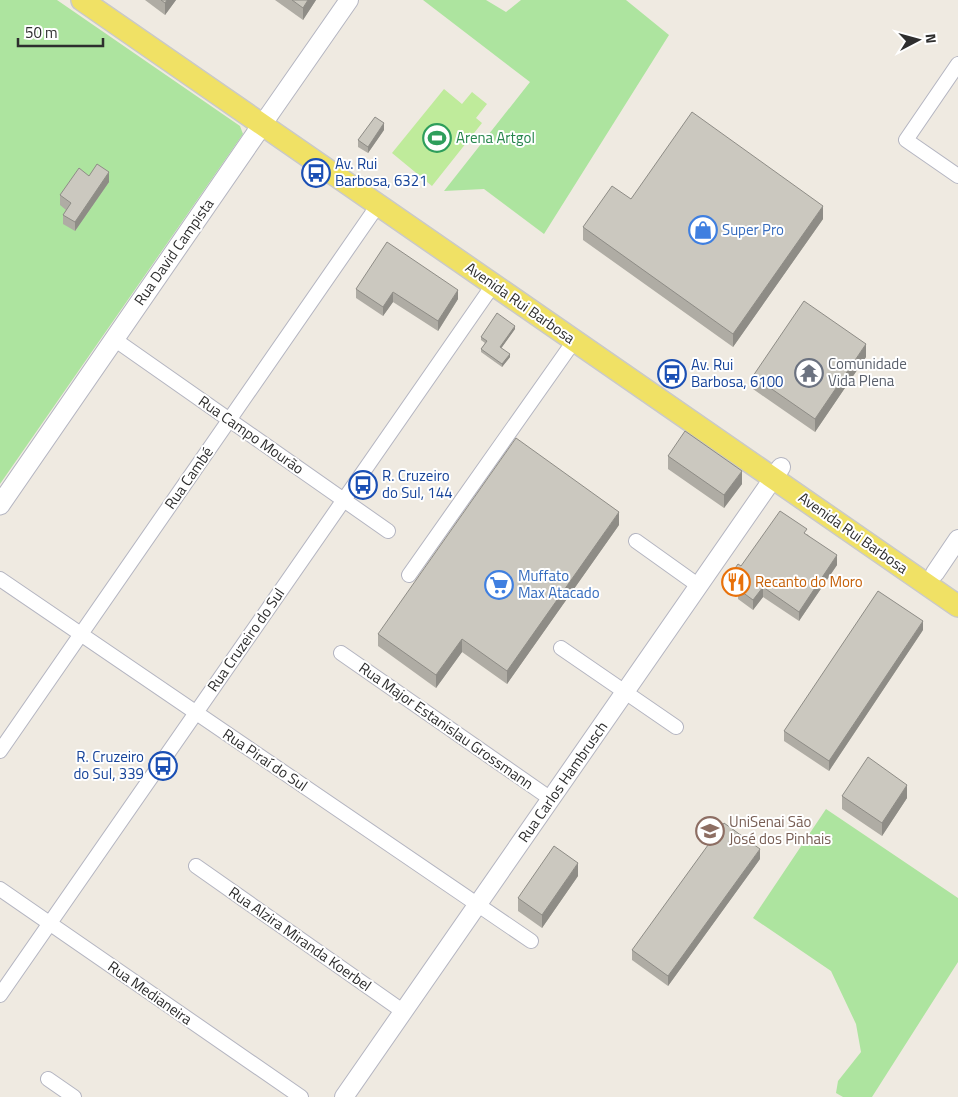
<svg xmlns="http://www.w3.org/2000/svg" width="958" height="1097" font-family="'Titillium Web',sans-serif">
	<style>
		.green { fill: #ade49f }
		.pitch { fill: #bfeb9b }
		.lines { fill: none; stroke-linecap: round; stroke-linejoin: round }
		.minor-casing { stroke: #b4b5c1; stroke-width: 16 }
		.tertiary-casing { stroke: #b4b5c1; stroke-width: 20 }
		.secondary-casing { stroke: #b4b5c1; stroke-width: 21 }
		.primary-casing { stroke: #c9c9c9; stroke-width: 24 }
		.minor { stroke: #fff; stroke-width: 14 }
		.tertiary { stroke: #fff; stroke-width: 18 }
		.secondary { stroke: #fff; stroke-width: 19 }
		.primary { stroke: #f0e165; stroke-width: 21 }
		.wall { fill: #afaca4 }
		.shaded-wall { fill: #8e8c86 }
		.building { fill: #cbc8bf; stroke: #8e8c86 }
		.labels { text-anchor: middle; stroke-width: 4; stroke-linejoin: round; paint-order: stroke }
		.leisure-label { font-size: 15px; fill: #27864d; stroke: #fff; text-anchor: start }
		.transit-label { font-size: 15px; fill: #164399; stroke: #fff; text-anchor: start }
		.shop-label { font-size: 15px; fill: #366cbe; stroke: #fff; text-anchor: start }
		.street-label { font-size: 15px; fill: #2e2e2e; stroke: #fff }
		.worship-label { font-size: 15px; fill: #5b616d; stroke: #fff; text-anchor: start }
		.food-label { font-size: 15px; fill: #c56008; stroke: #fff; text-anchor: start }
		.education-label { font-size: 15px; fill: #785e54; stroke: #fff; text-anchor: start }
	</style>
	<rect width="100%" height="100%" fill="#efeae1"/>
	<path class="green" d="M0,0H57L240,126L243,134L0,484Z
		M423,0H486L506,12L521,0H626L669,35L544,234L484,189L444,191L530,82Z
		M826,809L958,898V962L872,1097H843L836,1093L838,1081L861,1052L856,1024L831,971L753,918Z"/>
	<path class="pitch" d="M444,89L462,104L472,92L487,104L476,118L482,123L432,186L392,153Z"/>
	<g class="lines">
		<defs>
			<path id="minor" d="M958,64L906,140L958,176
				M114,339L388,531
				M636,541L699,586
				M409,575L574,341
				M0,579L531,941
				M561,648L676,727
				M341,653L551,799
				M0,751L378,205
				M196,866L404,1012
				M0,889L301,1097
				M0,995L493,285
				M48,1079L74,1097"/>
			<path id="tertiary" d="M262,125L349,0
				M935,573L958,539
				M344,1097L781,467"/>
			<path id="secondary" d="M0,505L262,125"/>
			<path id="primary" d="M82,0L958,606"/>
		</defs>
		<use href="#minor" class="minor-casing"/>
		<use href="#tertiary" class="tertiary-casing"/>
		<use href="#secondary" class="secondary-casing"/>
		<use href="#primary" class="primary-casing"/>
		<use href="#minor" class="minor"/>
		<use href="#tertiary" class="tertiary"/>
		<use href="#secondary" class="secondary"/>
		<use href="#primary" class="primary"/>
	</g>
	<path class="wall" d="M145,0H176L165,15Z
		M275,0H316L303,20Z
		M384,130L368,153L358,147V140Z
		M89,176L109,182L75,231L63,224V215L66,210L60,205V195Z
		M631,199L823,219L733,347L583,240V227Z
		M356,289L458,299L438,331L393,302L383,316L356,298Z
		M515,329L501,348L510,357L502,367L481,352V349L485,343L481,340V337Z
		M866,357L815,432L753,389V376Z
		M668,456L742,484L724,508L668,469Z
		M619,525L507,684L462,652L436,688L378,646V634Z
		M807,534L837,565L799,621L763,597L753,610L738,599V592L729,586V577L741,566Z
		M923,630L829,771L784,741V731Z
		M842,796L907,798L882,836L842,809Z
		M760,859L668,986L632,960V950Z
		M578,876L542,928L518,911V898Z"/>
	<path class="shaded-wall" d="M167,0H176L165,15V3Z
		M308,0H316L303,20V8Z
		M384,123V130L368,153V147Z
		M109,172V182L75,231V222Z
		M823,206V219L733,347V334Z
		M458,290V299L438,331V321Z
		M393,292V302L383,316V307Z
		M515,326V329L500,350V347Z
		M866,344V357L815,432V419Z
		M510,354V357L502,367V364Z
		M742,471V484L724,508V495Z
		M619,512V525L507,684V671Z
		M837,555V565L799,621V612Z
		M763,587V597L753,610V600Z
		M923,621V630L829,771V761Z
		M462,639V652L436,688V675Z
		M907,785V798L882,836V823Z
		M760,849V859L668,986V976Z
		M578,863V876L542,928V915Z"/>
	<path class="building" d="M161,0H167L165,3Z
		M292,0H308L303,8Z
		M692,112L823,206L733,334L583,227L612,186L631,199Z
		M375,117L384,123L368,147L358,140Z
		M97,164L109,172L75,222L63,215L71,203L60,195L79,168L89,176Z
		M387,242L458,290L438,321L393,292L383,307L356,289Z
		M804,301L866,344L815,419L753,376Z
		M497,313L515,326L500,347L510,354L502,364L481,349L487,341L481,337Z
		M685,431L742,471L724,495L668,456Z
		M516,438L619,512L507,671L462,639L436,675L378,634Z
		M780,511L807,529L804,533L837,555L799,612L763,587L753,600L738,589L741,585L729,577L738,564L741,566Z
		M878,591L923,621L829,761L784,731Z
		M868,757L907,785L882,823L842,796Z
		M724,823L760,849L668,976L632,950Z
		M554,846L578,863L542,915L518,898Z"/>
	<defs>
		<symbol id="stadium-ring" viewBox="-11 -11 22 22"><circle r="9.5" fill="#fff" stroke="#2e9e5b" stroke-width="1.5"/><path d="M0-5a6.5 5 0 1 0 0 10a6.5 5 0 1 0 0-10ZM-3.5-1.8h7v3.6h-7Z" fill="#2e9e5b"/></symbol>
		<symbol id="bus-ring" viewBox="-11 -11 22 22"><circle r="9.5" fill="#fff" stroke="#1a4fb4" stroke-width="1.5"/><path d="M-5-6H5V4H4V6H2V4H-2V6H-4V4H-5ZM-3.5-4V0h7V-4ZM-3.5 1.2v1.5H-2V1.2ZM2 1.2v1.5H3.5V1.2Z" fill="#1a4fb4"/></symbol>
		<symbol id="shop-ring" viewBox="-11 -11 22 22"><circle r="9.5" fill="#fff" stroke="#3f7fe0" stroke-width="1.5"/><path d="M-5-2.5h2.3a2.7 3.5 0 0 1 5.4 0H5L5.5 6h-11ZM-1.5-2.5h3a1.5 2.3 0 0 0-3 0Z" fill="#3f7fe0"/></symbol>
		<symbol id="temple-ring" viewBox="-11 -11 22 22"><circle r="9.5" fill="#fff" stroke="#6b7280" stroke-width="1.5"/><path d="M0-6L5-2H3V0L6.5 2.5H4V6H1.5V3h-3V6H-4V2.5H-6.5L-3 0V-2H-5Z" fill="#6b7280"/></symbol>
		<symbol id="restaurant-ring" viewBox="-11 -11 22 22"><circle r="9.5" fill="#fff" stroke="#e8710a" stroke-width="1.5"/><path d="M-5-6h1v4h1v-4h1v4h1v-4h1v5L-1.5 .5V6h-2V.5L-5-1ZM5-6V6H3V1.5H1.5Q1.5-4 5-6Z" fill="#e8710a"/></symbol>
		<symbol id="supermarket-ring" viewBox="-11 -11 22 22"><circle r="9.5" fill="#fff" stroke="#3f7fe0" stroke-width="1.5"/><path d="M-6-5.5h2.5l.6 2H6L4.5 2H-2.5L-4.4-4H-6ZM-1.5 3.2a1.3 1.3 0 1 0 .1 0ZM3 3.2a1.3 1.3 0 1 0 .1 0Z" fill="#3f7fe0"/></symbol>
		<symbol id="university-ring" viewBox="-11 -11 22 22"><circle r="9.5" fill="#fff" stroke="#8d6e63" stroke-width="1.5"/><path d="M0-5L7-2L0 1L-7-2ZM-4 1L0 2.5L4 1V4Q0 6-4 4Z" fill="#8d6e63"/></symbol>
	</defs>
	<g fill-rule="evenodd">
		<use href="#stadium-ring" x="421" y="122" width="32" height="32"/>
		<use href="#bus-ring" x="300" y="157" width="32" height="32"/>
		<use href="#shop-ring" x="687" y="214" width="32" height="32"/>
		<use href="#temple-ring" x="793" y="357" width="32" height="32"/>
		<use href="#bus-ring" x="656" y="358" width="32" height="32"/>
		<use href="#bus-ring" x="347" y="469" width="32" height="32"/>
		<use href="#restaurant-ring" x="720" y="566" width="32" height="32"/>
		<use href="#supermarket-ring" x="483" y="569" width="32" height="32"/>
		<use href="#bus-ring" x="147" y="750" width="32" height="32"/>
		<use href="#university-ring" x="694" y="815" width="32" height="32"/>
	</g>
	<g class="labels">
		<g class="leisure-label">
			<text x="456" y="143">Arena Artgol</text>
		</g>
		<g class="transit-label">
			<text x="335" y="169">Av. Rui<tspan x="335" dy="17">Barbosa, 6321</tspan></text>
			<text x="691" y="370">Av. Rui<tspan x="691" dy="17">Barbosa, 6100</tspan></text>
			<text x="382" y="481">R. Cruzeiro<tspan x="382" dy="17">do Sul, 144</tspan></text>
			<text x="144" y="762" text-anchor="end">R. Cruzeiro<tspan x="144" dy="17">do Sul, 339</tspan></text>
		</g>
		<g class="shop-label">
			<text x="722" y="235">Super Pro</text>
			<text x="518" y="581">Muffato<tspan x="518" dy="17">Max Atacado</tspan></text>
		</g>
		<g class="street-label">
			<text transform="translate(174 252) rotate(-55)" y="5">Rua David Campista</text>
			<text transform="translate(520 303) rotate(35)" y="5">Avenida Rui Barbosa</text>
			<text transform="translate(251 435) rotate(35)" y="5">Rua Campo Mourão</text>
			<text transform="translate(189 478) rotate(-55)" y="5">Rua Cambé</text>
			<text transform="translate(853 533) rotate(35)" y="5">Avenida Rui Barbosa</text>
			<text transform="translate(246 640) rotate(-55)" y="5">Rua Cruzeiro do Sul</text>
			<text transform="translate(446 726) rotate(35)" y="5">Rua Major Estanislau Grossmann</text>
			<text transform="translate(265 760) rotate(34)" y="5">Rua Piraí do Sul</text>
			<text transform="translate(563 782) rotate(-55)" y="5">Rua Carlos Hambrusch</text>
			<text transform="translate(300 939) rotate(35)" y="5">Rua Alzira Miranda Koerbel</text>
			<text transform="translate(150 993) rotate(35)" y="5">Rua Medianeira</text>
		</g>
		<g class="worship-label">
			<text x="828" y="369">Comunidade<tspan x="828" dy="17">Vida Plena</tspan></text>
		</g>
		<g class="food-label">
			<text x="755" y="587">Recanto do Moro</text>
		</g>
		<g class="education-label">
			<text x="729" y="827">UniSenai São<tspan x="729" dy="17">José dos Pinhais</tspan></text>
		</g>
	</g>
	<g transform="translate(918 40) rotate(84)" stroke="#ffffff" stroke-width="4" paint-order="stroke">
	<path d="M0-4L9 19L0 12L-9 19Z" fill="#2e2e2e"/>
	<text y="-8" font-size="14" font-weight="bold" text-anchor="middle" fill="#2e2e2e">N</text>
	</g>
	<path d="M18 38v8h85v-8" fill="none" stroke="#2e2e2e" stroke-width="2.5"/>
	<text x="25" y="38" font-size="15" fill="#2e2e2e" stroke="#ffffff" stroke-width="4" paint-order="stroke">50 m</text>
</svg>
